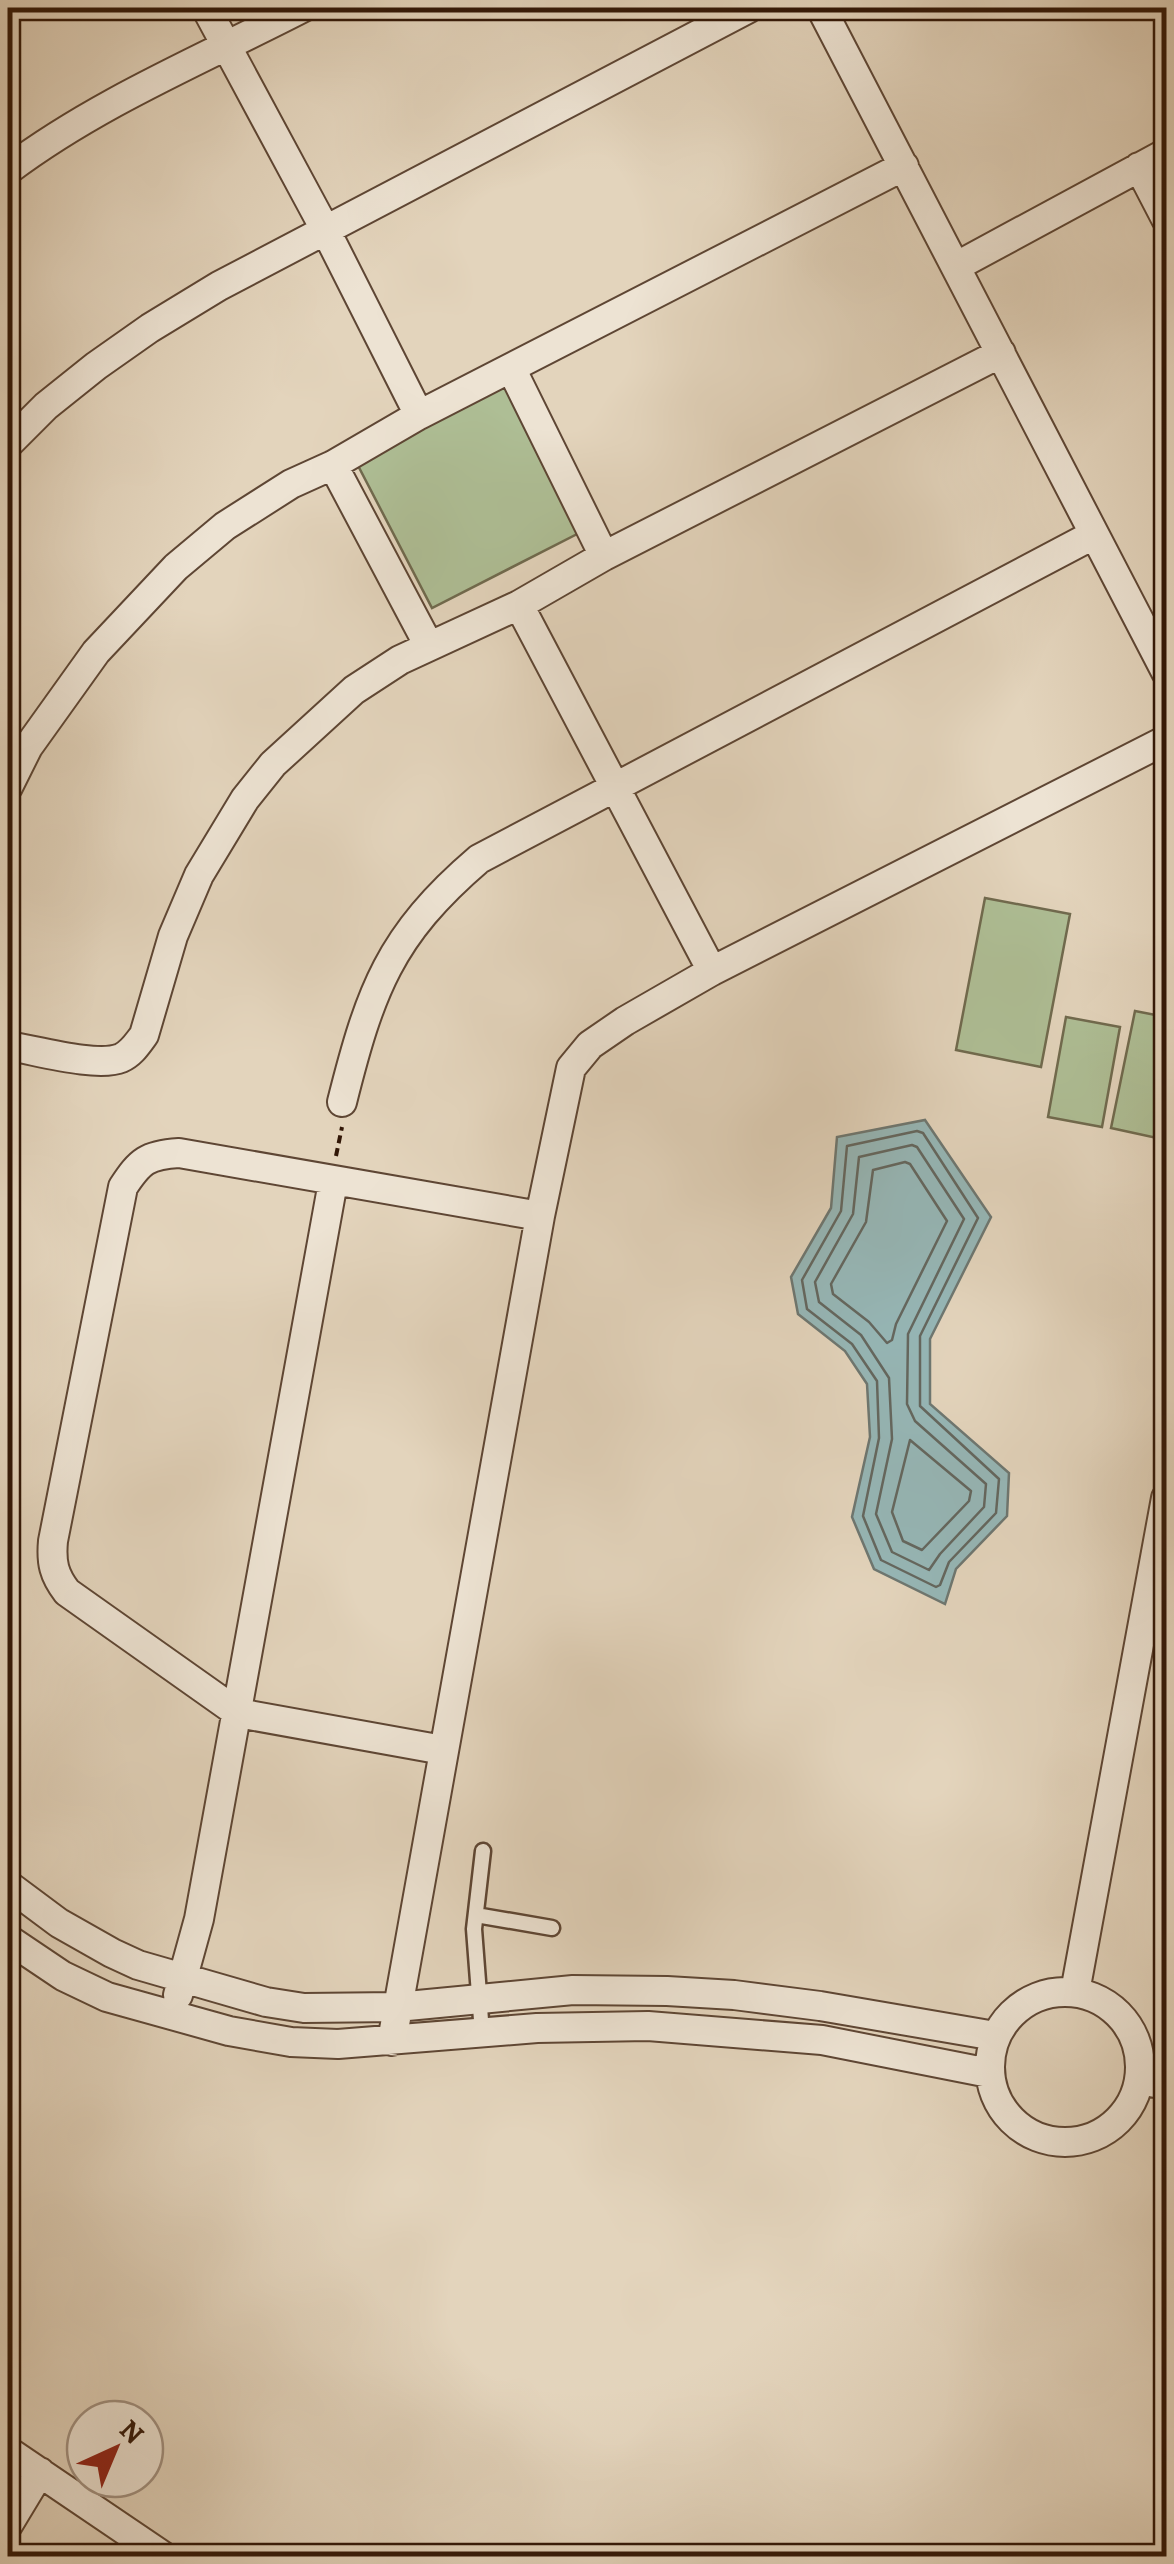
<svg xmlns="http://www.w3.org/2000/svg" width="1174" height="2564" font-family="Alegreya,serif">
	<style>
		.green { fill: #aebe95; stroke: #706a4e; stroke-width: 2.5 }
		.water { fill: #96b7b7; stroke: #6e7771; stroke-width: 2.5 }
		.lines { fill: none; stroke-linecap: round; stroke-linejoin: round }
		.shore { stroke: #64675f; stroke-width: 2.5 }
		.lane-casing { stroke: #5e4634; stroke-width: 19 }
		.street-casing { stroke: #5e4634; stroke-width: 32 }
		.path { stroke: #321707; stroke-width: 4; stroke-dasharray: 8 5; stroke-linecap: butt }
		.lane { stroke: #ede3d3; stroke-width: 14 }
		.street { stroke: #ede3d3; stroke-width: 28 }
	</style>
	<rect width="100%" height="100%" fill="#e3d4bc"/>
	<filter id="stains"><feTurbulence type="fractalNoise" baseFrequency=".002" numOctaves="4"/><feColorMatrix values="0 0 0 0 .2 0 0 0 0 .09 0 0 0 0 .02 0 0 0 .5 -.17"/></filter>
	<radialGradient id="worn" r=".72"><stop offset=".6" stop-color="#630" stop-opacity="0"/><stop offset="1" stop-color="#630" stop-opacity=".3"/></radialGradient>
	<path class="green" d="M503,374L583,531L432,608L352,454Z
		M985,898L1070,914L1041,1067L956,1050Z
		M1135,1011L1166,1017V1140L1111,1128Z
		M1066,1017L1120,1027L1102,1127L1048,1117Z"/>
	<path class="water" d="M925,1120L991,1217L930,1339V1404L1009,1473L1007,1516L956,1569L945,1604L874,1569L852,1517L870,1437L867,1384L845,1351L798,1314L791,1277L831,1208L837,1137Z"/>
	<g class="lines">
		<path class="shore" d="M917,1131L923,1133L978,1218L920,1336V1406L999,1479L996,1513L949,1562L940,1585L936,1587L881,1560L863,1516L879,1438L877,1381L852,1344L807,1309L802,1280L841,1211L847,1146Z
			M912,1145L917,1147L964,1219L908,1334L907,1404L915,1421L986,1484L984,1507L940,1554L929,1570L892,1552L876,1514L892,1439L889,1378L861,1335L819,1302L815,1282L853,1214L859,1157Z
			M905,1162L910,1164L947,1221L896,1324L892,1340L887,1343L869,1322L833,1294L831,1284L866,1222L873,1170Z
			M910,1440L971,1491L969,1501L922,1550L903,1541L892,1512Z"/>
		<defs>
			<path id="lane" d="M476,1915L552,1928
				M482,2033L474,1929L483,1851"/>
			<path id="street" d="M206,8L326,231L419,415
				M821,8L1166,672
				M1139,167L1166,219
				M8,170C97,103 203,59 302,8
				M957,266L1166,153
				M512,370L604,556
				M8,444L46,406L96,366L150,328L219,286L749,8
				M333,465L429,646
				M519,605L712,971
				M8,787L28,747L96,652L176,567L225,526L291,484L333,465L419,415L904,166
				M8,1046C35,1050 97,1068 121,1058C132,1053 137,1044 144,1035L173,936L199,875L245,799L273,764L354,690L400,660L519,605L604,556L1001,353
				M342,1102C370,991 389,936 479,859L1093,535
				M443,1750L238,1713L67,1592C54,1575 51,1563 53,1541L123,1187C140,1161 147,1155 179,1153L540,1216
				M8,1885L59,1923L112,1953L138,1965L266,2002L304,2008L397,2007L573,1990L667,1991L734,1995L820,2006L995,2036
				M8,1939L63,1976L107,1997L229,2031L291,2042L338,2044L537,2028L648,2026L822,2040L989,2073
				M990 2067a75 75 0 1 1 150 0a75 75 0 1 1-150 0Z
				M1075,1992L1166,1498
				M178,1995L199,1919L333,1182
				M392,2041L540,1216L571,1068L590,1045L625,1021L712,971L1166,740
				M1140,2080L1166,2085
				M8,2451L163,2556
				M8,2525L40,2472"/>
		</defs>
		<use href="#lane" class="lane-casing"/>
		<use href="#street" class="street-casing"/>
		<path class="path" d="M336,1156L342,1127"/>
		<use href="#lane" class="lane"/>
		<use href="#street" class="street"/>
	</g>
	<rect width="1174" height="2564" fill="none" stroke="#e3d4bc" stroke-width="40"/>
	<rect x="10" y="10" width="1154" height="2544" fill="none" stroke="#321707" stroke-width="5"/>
	<rect x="20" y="20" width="1134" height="2524" fill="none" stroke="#321707" stroke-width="2.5"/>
	<g transform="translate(115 2449) rotate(44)"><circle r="48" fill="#ede3d3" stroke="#a29181" stroke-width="2.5"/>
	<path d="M0-8L18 38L0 25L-18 38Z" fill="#8f2418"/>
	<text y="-15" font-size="28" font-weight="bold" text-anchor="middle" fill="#321707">N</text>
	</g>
	<rect width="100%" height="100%" filter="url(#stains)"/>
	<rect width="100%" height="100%" fill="url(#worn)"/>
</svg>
